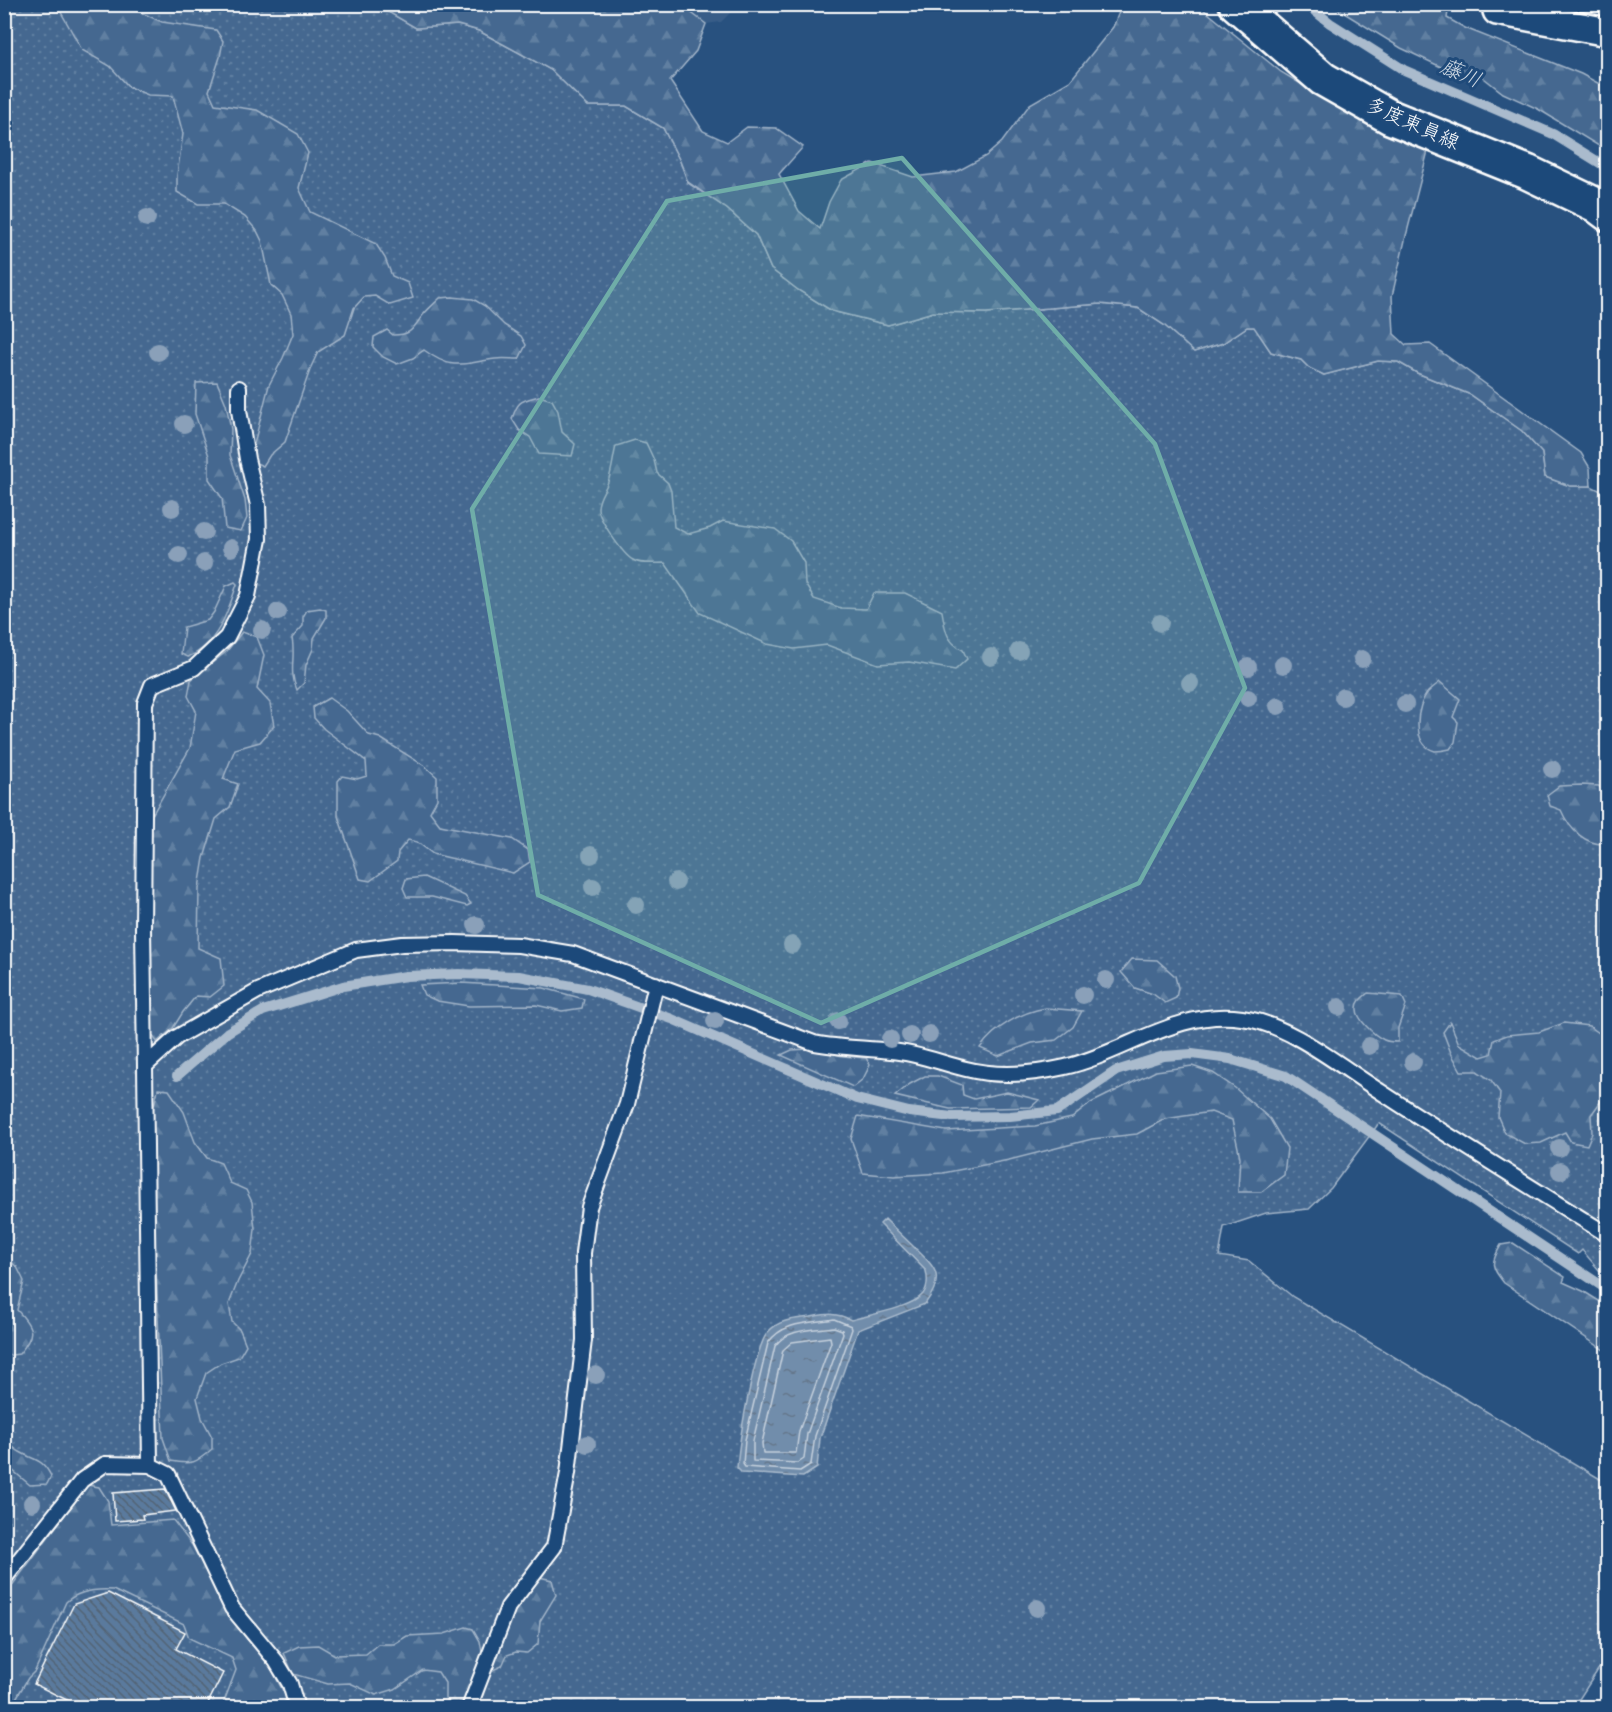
<svg xmlns="http://www.w3.org/2000/svg" width="1612" height="1712" font-family="Dekko,'Klee One',sans-serif">
	<style>
		.built { fill: #375d88 }
		.grass { fill: url(#grass-dots); stroke: #a2b4c8; stroke-width: 1.5 }
		.forest { fill: url(#forest-firs); stroke: #a2b4c8; stroke-width: 1.5 }
		.water { fill: url(#water-ripples); stroke: #aabbcd; stroke-width: 1.5 }
		.lines { fill: none; stroke-linecap: round; stroke-linejoin: round }
		.shore { stroke: #c6d1dd; stroke-width: 1.5 }
		.stream { stroke: #aabbcd; stroke-width: 10 }
		.building { fill: url(#building-back-hatch); stroke: #fff; stroke-width: 1.5 }
		.lane-casing { stroke: #fff; stroke-width: 18 }
		.street-casing { stroke: #fff; stroke-width: 32 }
		.secondary-casing { stroke: #fff; stroke-width: 38 }
		.lane { stroke: #1f4a7a; stroke-width: 14 }
		.street { stroke: #1f4a7a; stroke-width: 27 }
		.secondary { stroke: #1f4a7a; stroke-width: 33 }
		.tree { fill: #8aa0b9 }
		.marked { fill: #6fada8; fill-opacity: 0.2; stroke: #6fada8; stroke-width: 4.5; stroke-linejoin: round }
		.labels { text-anchor: middle; stroke-width: 6; stroke-linejoin: round; paint-order: stroke }
		.street-label { font-size: 20px; fill: #fff; stroke: #1f4a7a }
		.water-label { font-size: 21px; font-style: italic; fill: #d4dde6; stroke: #1f4a7a }
	</style>
	<defs>
		<pattern id="grass-dots" width="8" height="8" patternUnits="userSpaceOnUse" patternTransform="scale(1.5)"><rect width="8" height="8" fill="#446890"/><path d="M2 2h.1M6 6h.1" fill="none" stroke="#607fa1" stroke-width="1.8" stroke-linecap="round"/></pattern>
		<pattern id="forest-firs" width="22" height="20" patternUnits="userSpaceOnUse" patternTransform="scale(1.5)"><rect width="22" height="20" fill="#446890"/><path d="M5 1l3.5 6h-7zM16 11l3.5 6h-7z" fill="#607fa1"/></pattern>
		<pattern id="water-ripples" width="26" height="14" patternUnits="userSpaceOnUse" patternTransform="scale(1.5)"><rect width="26" height="14" fill="#718dab"/><path d="M2 4q2-2 4 0t4 0M15 11q2-2 4 0t4 0" fill="none" stroke="#64768a"/></pattern>
		<pattern id="building-back-hatch" width="6" height="6" patternUnits="userSpaceOnUse" patternTransform="scale(1.5)"><rect width="6" height="6" fill="#5a7a9d"/><path d="M-1 5l2 2M0 0l6 6M5-1l2 2" fill="none" stroke="#536374"/></pattern>
	</defs>
	<rect width="100%" height="100%" fill="#28517f"/>
	<filter id="ink" filterUnits="userSpaceOnUse"><feTurbulence type="fractalNoise" baseFrequency=".0167" numOctaves="2"/><feDisplacementMap in="SourceGraphic" scale="12" xChannelSelector="R" yChannelSelector="G"/><feConvolveMatrix kernelMatrix="1 2 1 2 8 2 1 2 1" color-interpolation-filters="sRGB"/></filter>
	<g filter="url(#ink)">
		<path class="built" d="M681,5H738L721,22L706,24Z"/>
		<path class="grass" d="M5,5H378L383,9L416,28L458,25L479,31L551,70L588,106H626L663,128L680,161L688,183L727,209L756,235L771,269L798,290L832,311L888,325L933,312L986,313L1100,304L1138,308L1164,325L1194,352L1223,343L1247,327H1255L1271,352L1301,360L1309,368L1324,375L1378,361L1398,362L1417,373L1471,395L1522,431L1542,453L1545,477L1570,486H1591L1607,494V1276L1599,1270L1582,1250L1578,1254L1379,1123L1331,1188L1309,1209L1266,1213L1224,1227L1219,1256L1249,1261L1293,1297L1607,1483V1656L1574,1707L5,1708Z"/>
		<path class="forest" d="M57,5H124L162,22L216,30L223,41L220,57L209,91L215,104L257,110L298,134L308,153L299,188L310,212L376,244L385,258L392,276L408,283L413,298L390,305L375,296L364,297L354,308L345,335L318,352L311,367L285,442L270,455L263,466L254,462V444L269,385L283,358L293,334L291,314L282,295L271,285L262,241L257,231L245,217L224,204H198L177,192V175L183,134L173,96L148,95L129,87L110,66L82,50Z
			M378,5H681L706,24L696,51L670,81L703,131L727,142L747,127L776,128L803,147L779,174L799,211L820,229L829,202L841,180L872,163L913,177L956,172L986,156L1002,142L1030,104L1070,81L1113,27L1122,5H1198L1281,72L1362,121L1428,151L1405,240L1392,296L1394,334L1406,345L1430,344L1581,453L1590,468L1591,486H1570L1545,477L1542,453L1522,431L1471,395L1417,373L1398,362L1378,361L1324,375L1309,368L1301,360L1271,352L1254,327H1247L1223,343L1194,352L1164,325L1138,308L1100,304L986,313L933,312L888,325L832,311L798,290L771,269L756,235L727,209L688,182L680,161L663,128L626,106H588L551,70L479,31L458,25L416,28L383,9Z
			M1331,5H1449L1447,18L1465,28L1581,74L1607,88V151L1538,109L1503,93L1480,75L1475,83L1401,48Z
			M452,297L473,299L485,306L504,325L521,336L526,345L519,359C511,359 503,358 495,359C462,363 454,372 424,350L413,358L397,364L383,357L373,347L374,337L387,330L393,335C412,335 412,329 423,315C428,309 434,304 440,298Z
			M217,382L226,404L231,429L230,455L245,500L247,518L241,531L225,528L222,498L209,479V456L195,414L196,383Z
			M539,396L552,400L558,411L562,432L575,444L572,456L539,454L530,437L519,430L512,419C518,400 521,401 539,396Z
			M635,440L646,443L654,460L657,473L668,483L671,491L674,527L688,534L710,528L723,521L775,529L791,541L804,563L805,584L814,599L841,608L866,609L874,593H905L942,611C945,629 946,642 963,650L967,659L955,670L909,662L878,664L827,645L794,649L767,644L700,613L665,563C655,563 641,565 633,560C623,555 598,518 598,508C598,498 605,490 608,482C612,471 613,458 616,446Z
			M235,582L237,584C228,612 217,645 188,657L181,654L184,627L208,620L214,612L226,586Z
			M320,608L326,610V618L314,638L313,649L306,665L304,683L297,690C288,669 296,660 292,638L303,626V617L307,610Z
			M242,632L257,637L264,655L257,689L270,703L274,726L260,742L235,749L223,779L238,784L230,807L216,819L204,858L199,888L198,948L221,958L224,986L210,997L196,996L183,1012L173,1028L157,1042L150,1032L149,860L151,817L190,748L196,711L188,696L191,680L227,651Z
			M1440,682L1460,699L1453,717L1458,722L1455,742L1450,749C1446,750 1439,751 1435,751C1411,745 1416,706 1428,692C1432,688 1436,685 1440,682Z
			M329,698L347,711L369,735L380,738L425,766L437,777V799L430,812L440,825L512,839L528,850L530,862L513,873L433,854L417,842L408,840L398,852L397,861L370,881L360,879L338,816V781L342,776L357,779L367,776L366,761L324,729L314,718L313,707Z
			M1582,785L1599,786L1607,797V844C1586,846 1569,829 1561,810L1550,806L1547,795L1559,786Z
			M424,877L465,896L471,904L467,906L432,897H407L403,888L406,879Z
			M1132,959L1157,960L1175,976L1178,988L1176,998L1165,1003L1153,994L1135,988L1121,972Z
			M461,983L544,988L584,999L582,1008L562,1011L536,1005L469,1006L437,1001L424,995L420,985Z
			M1368,993L1402,996L1406,1005L1398,1028V1042C1393,1042 1388,1042 1384,1040C1374,1035 1356,1019 1357,1008C1357,1001 1363,997 1368,993Z
			M1046,1008L1082,1011L1073,1027L1056,1040L1032,1043L998,1056L980,1048C995,1027 1021,1012 1046,1008Z
			M1450,1022L1459,1044L1481,1057L1491,1054L1494,1040L1507,1035L1539,1032L1564,1023L1589,1026L1606,1038L1608,1040L1607,1100L1601,1101L1591,1115L1592,1133L1587,1145L1571,1142L1565,1132L1541,1143L1525,1144L1505,1133L1498,1117L1500,1093L1491,1080L1477,1071H1461L1451,1053L1443,1032Z
			M808,1049L843,1056L866,1058L870,1065L863,1079L853,1087L781,1055L792,1050Z
			M1192,1066L1213,1073L1235,1088L1270,1119L1287,1148L1284,1175L1261,1192H1238L1240,1157L1232,1120L1211,1112L1165,1119L1137,1134L1092,1139L1009,1160L943,1173L894,1176L863,1173L851,1139L858,1116L946,1131L1035,1126L1072,1118L1091,1103L1156,1071Z
			M925,1076H938L962,1085L963,1095L974,1099L1007,1092L1039,1100L1031,1107L950,1109L895,1096L910,1084Z
			M158,1089L169,1090L184,1112L195,1142L207,1158L221,1163L230,1183L246,1190L252,1202L255,1229L252,1254L238,1281L229,1304L232,1322L240,1330L246,1345L239,1357L221,1363L206,1373L197,1398L202,1418L212,1437V1449C196,1463 192,1465 171,1461L163,1438L150,1122Z
			M1513,1243L1565,1277L1563,1282L1583,1291L1607,1306V1352L1504,1283C1491,1266 1490,1264 1501,1245Z
			M4,1256L17,1267L24,1281L17,1310C34,1328 36,1334 19,1354L5,1356Z
			M5,1439C9,1443 14,1449 20,1452C35,1461 42,1458 51,1476L47,1484L30,1485L12,1470L7,1469L5,1463Z
			M87,1485L99,1487L108,1501L111,1525L173,1520L192,1545L225,1608L247,1639L270,1666L287,1699L279,1707H222L236,1670L232,1658L189,1638L184,1624L113,1590C97,1589 78,1591 66,1602L35,1671L28,1678L11,1707L5,1708V1595Z
			M539,1577L552,1580L556,1595L540,1621L538,1644L527,1653L516,1652L507,1655L502,1666L493,1670L500,1642L513,1612Z
			M466,1627L473,1629L480,1641L482,1652L465,1701L452,1704L445,1698V1683L438,1672L423,1670L395,1689L376,1695L350,1683L328,1684L293,1674L284,1653L299,1646L318,1645L335,1655L366,1654L378,1644H394L407,1636L444,1634Z"/>
		<path class="water" d="M885,1219C895,1229 906,1239 916,1249C937,1269 945,1277 925,1304L858,1330L820,1438L817,1468L803,1477L742,1473L737,1468C739,1442 754,1348 768,1332C779,1319 795,1319 811,1317C827,1314 836,1312 851,1320C868,1315 912,1308 923,1294C928,1287 928,1279 926,1271L880,1224Z"/>
		<g class="lines">
			<path class="shore" d="M834,1319L851,1326L852,1329L815,1436L811,1464L800,1471L745,1467L743,1464L745,1440L768,1343C783,1321 811,1323 834,1319Z
				M834,1327L842,1330L843,1333L807,1434L804,1459L798,1463L753,1461V1441L775,1346C787,1328 814,1330 834,1327Z
				M830,1337L831,1342L799,1431L796,1453H763L762,1443L783,1350L792,1342Z"/>
			<path class="stream" d="M1306,4L1330,23L1404,70L1553,134L1608,168
				M177,1076L228,1032L263,1011L343,986L406,976L459,974L519,976L588,989L672,1019L857,1099L909,1112L952,1117L1010,1116L1057,1111L1116,1071L1164,1056L1192,1054L1230,1059L1286,1076L1608,1290"/>
		</g>
		<path class="building" d="M165,1489L176,1511L142,1515L143,1519L115,1521L113,1493Z
			M108,1593L185,1632L176,1649L223,1673L206,1707H81L34,1684L74,1604Z"/>
		<g class="lines">
			<defs>
				<path id="lane" d="M145,1066L143,929L145,703L152,685L194,668L227,637L248,596L259,539L258,505L247,459L239,410V388
					M4,1579L82,1480L105,1464L150,1465
					M297,1708L290,1684L276,1661L232,1608L168,1474L150,1465L145,1066L177,1037L258,991L356,950L402,944L455,943L519,945L573,954L814,1043C840,1048 865,1048 891,1051C917,1053 941,1063 966,1069C997,1077 1034,1074 1065,1067C1125,1053 1177,1009 1242,1018C1290,1024 1341,1067 1381,1092C1456,1141 1532,1188 1608,1235
					M469,1708L508,1607L554,1547L568,1473L584,1340L583,1253L589,1207L627,1104L656,984"/>
				<path id="street" d="M1499,4L1497,11L1608,32"/>
				<path id="secondary" d="M1236,4L1323,79L1390,117L1527,172L1596,205L1608,214"/>
			</defs>
			<use href="#lane" class="lane-casing"/>
			<use href="#street" class="street-casing"/>
			<use href="#secondary" class="secondary-casing"/>
			<use href="#lane" class="lane"/>
			<use href="#street" class="street"/>
			<use href="#secondary" class="secondary"/>
		</g>
		<g class="tree">
			<circle cx="147" cy="218" r="9"/>
			<circle cx="158" cy="352" r="9"/>
			<circle cx="184" cy="424" r="9"/>
			<circle cx="172" cy="508" r="9"/>
			<circle cx="204" cy="532" r="9"/>
			<circle cx="231" cy="548" r="9"/>
			<circle cx="179" cy="555" r="9"/>
			<circle cx="204" cy="563" r="9"/>
			<circle cx="278" cy="612" r="9"/>
			<circle cx="1160" cy="623" r="9"/>
			<circle cx="262" cy="630" r="9"/>
			<circle cx="1019" cy="651" r="9"/>
			<circle cx="991" cy="657" r="9"/>
			<circle cx="1362" cy="659" r="9"/>
			<circle cx="1283" cy="665" r="9"/>
			<circle cx="1248" cy="667" r="9"/>
			<circle cx="1190" cy="683" r="9"/>
			<circle cx="1343" cy="697" r="9"/>
			<circle cx="1248" cy="698" r="9"/>
			<circle cx="1405" cy="704" r="9"/>
			<circle cx="1278" cy="706" r="9"/>
			<circle cx="1552" cy="769" r="9"/>
			<circle cx="591" cy="855" r="9"/>
			<circle cx="676" cy="882" r="9"/>
			<circle cx="593" cy="887" r="9"/>
			<circle cx="636" cy="905" r="9"/>
			<circle cx="476" cy="925" r="9"/>
			<circle cx="792" cy="945" r="9"/>
			<circle cx="1106" cy="980" r="9"/>
			<circle cx="1083" cy="995" r="9"/>
			<circle cx="1339" cy="1007" r="9"/>
			<circle cx="715" cy="1021" r="9"/>
			<circle cx="838" cy="1021" r="9"/>
			<circle cx="929" cy="1034" r="9"/>
			<circle cx="910" cy="1035" r="9"/>
			<circle cx="890" cy="1039" r="9"/>
			<circle cx="1369" cy="1046" r="9"/>
			<circle cx="1413" cy="1062" r="9"/>
			<circle cx="1559" cy="1148" r="9"/>
			<circle cx="1560" cy="1171" r="9"/>
			<circle cx="596" cy="1375" r="9"/>
			<circle cx="587" cy="1444" r="9"/>
			<circle cx="32" cy="1503" r="9"/>
			<circle cx="1037" cy="1608" r="9"/>
		</g>
	</g>
	<path class="marked" d="M902,158L1155,444L1245,688L1139,883L821,1023L538,895L472,509L667,201Z"/>
	<g class="labels">
		<g class="street-label">
			<text transform="translate(1413 123) rotate(24)" y="7">多度東員線</text>
		</g>
		<g class="water-label">
			<text transform="translate(1461 73) rotate(23)" y="7">藤川</text>
		</g>
	</g>
	<rect width="1612" height="1712" fill="none" stroke="#1f4a7a" stroke-width="24"/>
	<rect x="12" y="12" width="1588" height="1688" fill="none" stroke="#fff" stroke-width="2" filter="url(#ink)"/>
</svg>
